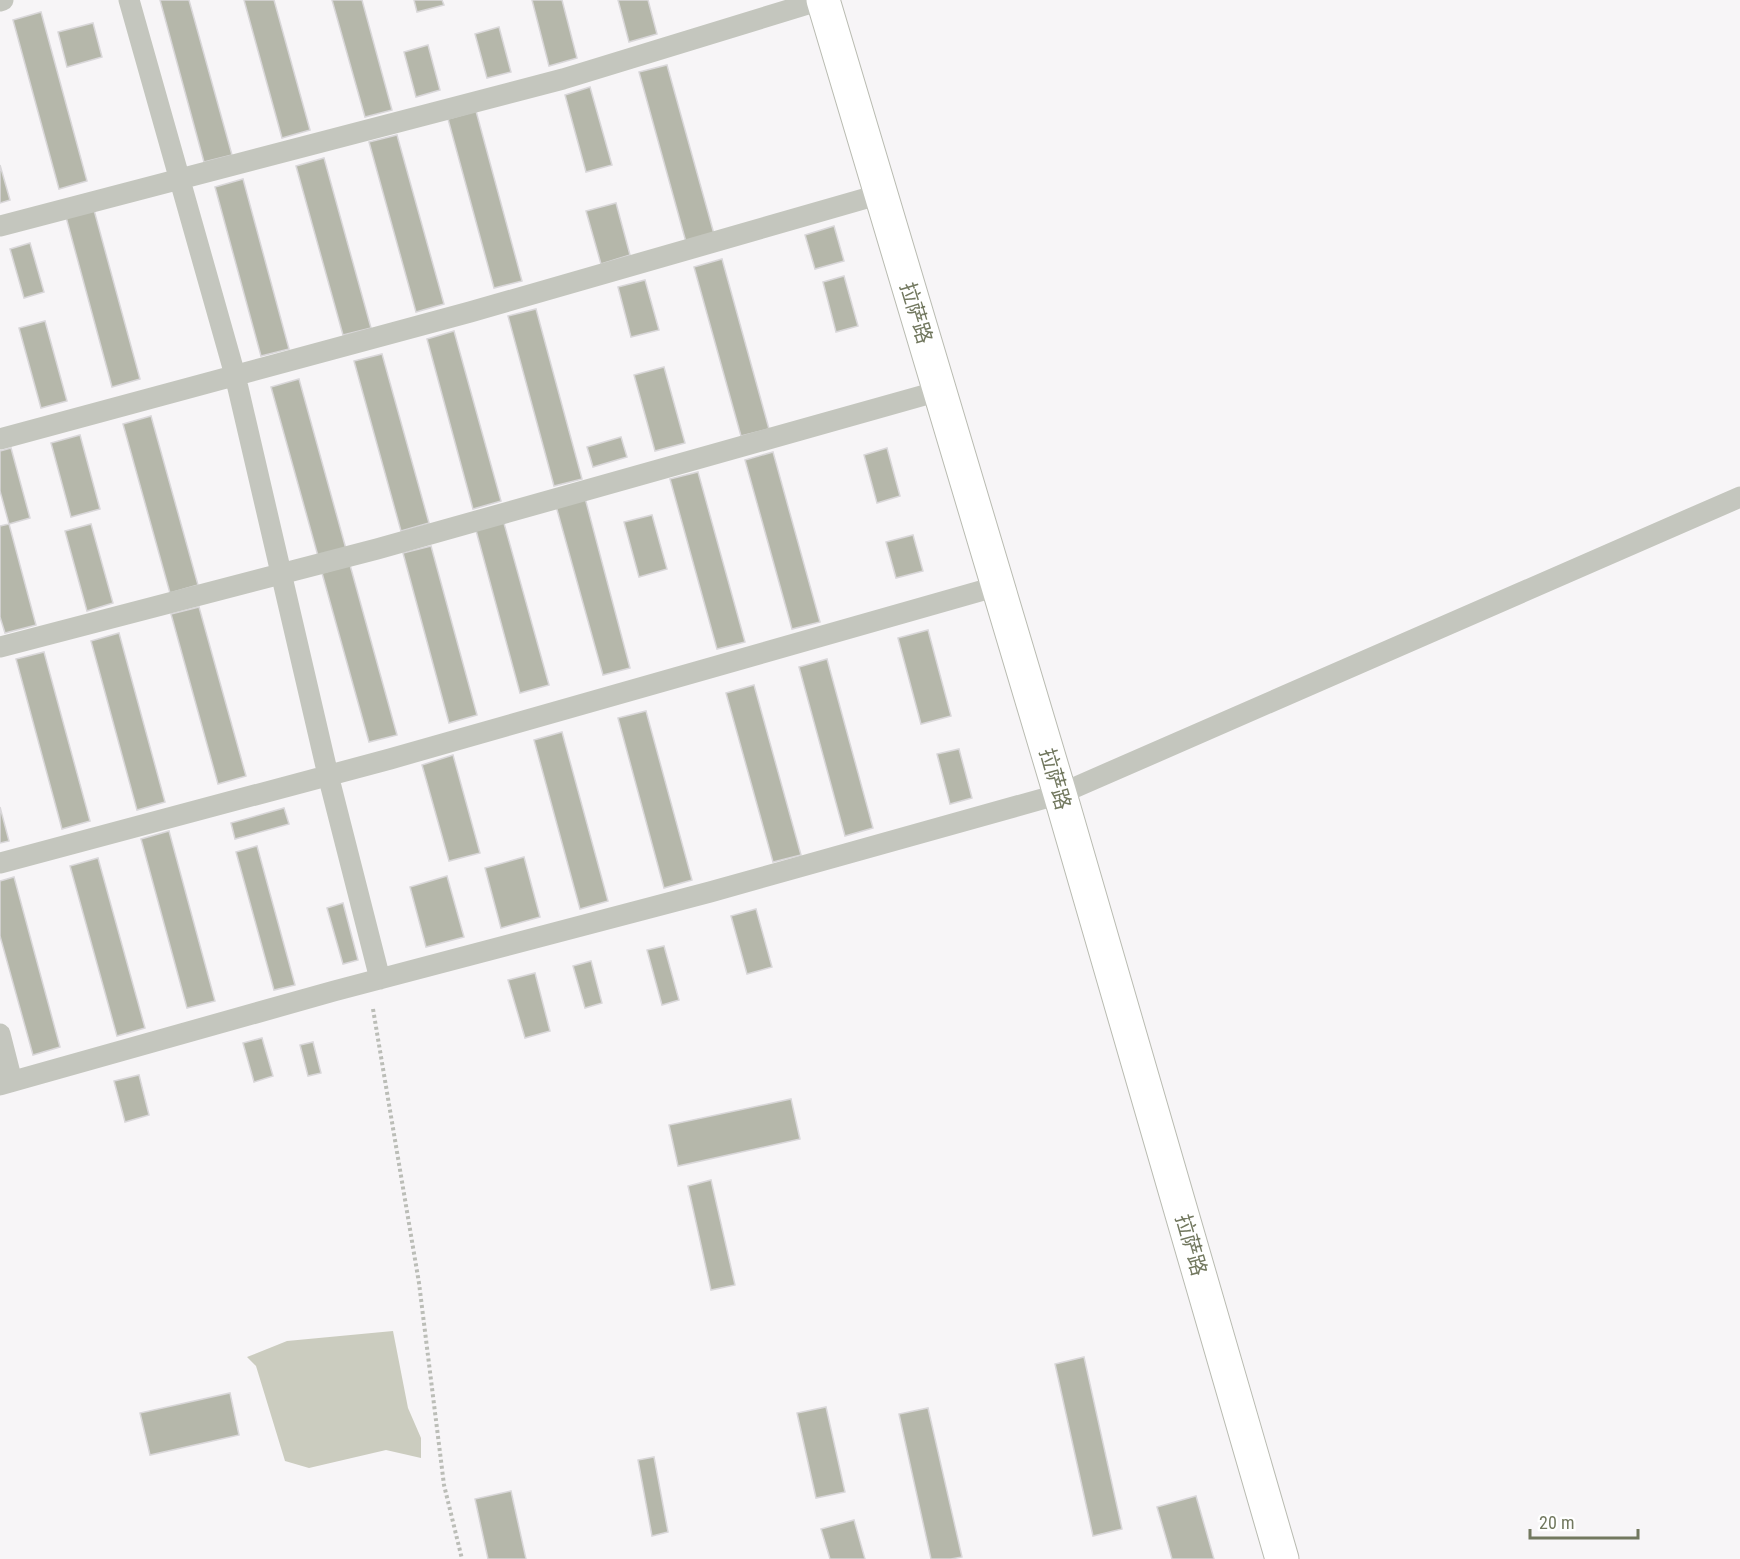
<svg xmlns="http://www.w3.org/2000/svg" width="1740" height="1559" font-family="'Roboto Condensed','Noto Sans SC',sans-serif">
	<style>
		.water { fill: #cbccbf }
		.building { fill: #b5b7aa; stroke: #d9d7d9; stroke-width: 1.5 }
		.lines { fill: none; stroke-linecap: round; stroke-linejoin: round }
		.secondary-casing { stroke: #b9bbb1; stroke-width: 35 }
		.path { stroke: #bbbdb7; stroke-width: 4; stroke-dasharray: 3 3; stroke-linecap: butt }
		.lane { stroke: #c4c6be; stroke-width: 21 }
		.secondary { stroke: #fff; stroke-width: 33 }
		.labels { text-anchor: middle; stroke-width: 6; stroke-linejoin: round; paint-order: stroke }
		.street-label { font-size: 21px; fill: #72785f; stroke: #fff }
	</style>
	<rect width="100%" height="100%" fill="#f7f5f7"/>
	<path class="water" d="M393,1331L408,1408L421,1438V1458L386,1450L309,1468L285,1461L256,1366L247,1357L287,1341Z"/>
	<path class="building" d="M160,0H189L232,155L204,162Z
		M244,0H274L310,130L282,138Z
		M332,0H362L392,110L365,117Z
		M414,0H442L444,5L417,12Z
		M532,0H562L577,58L549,66Z
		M618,0H648L657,34L629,42Z
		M41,12L87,181L59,189L13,20Z
		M93,23L102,57L67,67L58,32Z
		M499,27L511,72L487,78L475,34Z
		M428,45L440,90L416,97L404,52Z
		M667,65L714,234L686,242L639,72Z
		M590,87L612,165L586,172L565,95Z
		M476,111L522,281L494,288L448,119Z
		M397,135L444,304L416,312L369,142Z
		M324,158L371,328L343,335L296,166Z
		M0,165L10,200L0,203Z
		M243,179L289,349L261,356L215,187Z
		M616,203L630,255L601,264L586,211Z
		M94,210L140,379L112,387L66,217Z
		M834,226L844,261L815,269L805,235Z
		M30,243L44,292L24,298L10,249Z
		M722,259L769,429L741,436L694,267Z
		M844,276L858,326L836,332L823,282Z
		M645,280L659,330L631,337L618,287Z
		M536,309L582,479L554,486L508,316Z
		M45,321L67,401L41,408L19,328Z
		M454,331L501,501L473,509L427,339Z
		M382,354L429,523L401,531L354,361Z
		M664,367L685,443L655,451L634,375Z
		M299,379L346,549L318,556L271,387Z
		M151,416L198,585L170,593L123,424Z
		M80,435L100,509L71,517L51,443Z
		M621,437L627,457L593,467L587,447Z
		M11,448L30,518L9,524L0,491V451Z
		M887,448L900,496L877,503L864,455Z
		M773,452L820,622L792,629L745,460Z
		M698,472L745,642L717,649L670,479Z
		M585,498L630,668L603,675L556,506Z
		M652,515L667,569L639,577L624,522Z
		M502,516L549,685L520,693L474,523Z
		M9,524L36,625L5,633L0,617V526Z
		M91,524L113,603L87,611L65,531Z
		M913,535L923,571L896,578L886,542Z
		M431,546L477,715L449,723L403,553Z
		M350,565L397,735L369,742L322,573Z
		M199,607L246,776L218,784L171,614Z
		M928,630L951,716L921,724L898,638Z
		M119,633L165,802L137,810L91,641Z
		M44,652L90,821L62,829L16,659Z
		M827,659L873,828L845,836L799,667Z
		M754,685L801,855L773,862L726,693Z
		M646,711L692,880L664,888L618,718Z
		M562,732L608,901L580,909L534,740Z
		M959,749L972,798L950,804L937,754Z
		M453,755L480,853L449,861L422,765Z
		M0,807L9,841L0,843Z
		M284,808L289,824L235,839L231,823Z
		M169,831L215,1001L187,1008L141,839Z
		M257,846L295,985L274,990L236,852Z
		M524,857L540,917L501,928L485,868Z
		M98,858L145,1028L117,1036L70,866Z
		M447,876L464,937L426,947L410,887Z
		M14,877L60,1047L33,1055L0,936V881Z
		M343,903L358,960L343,964L327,908Z
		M756,909L772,967L747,974L731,916Z
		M664,946L679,1000L662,1005L647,950Z
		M591,961L602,1003L585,1008L573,966Z
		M535,973L550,1031L525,1038L508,980Z
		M262,1038L273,1076L254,1082L243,1043Z
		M313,1042L321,1073L308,1076L300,1045Z
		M139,1075L149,1115L125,1122L114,1081Z
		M791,1099L800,1139L678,1166L669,1125Z
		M711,1180L735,1285L711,1290L688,1186Z
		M1084,1357L1122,1529L1093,1536L1055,1364Z
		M230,1393L239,1435L150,1455L140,1413Z
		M826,1407L845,1492L816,1498L797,1413Z
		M928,1408L962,1557L951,1559H931L899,1414Z
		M654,1457L668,1532L652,1536L638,1460Z
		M511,1491L526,1559H488L475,1499Z
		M1196,1496L1214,1559H1172L1157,1507Z
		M854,1520L865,1559H830L821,1529Z"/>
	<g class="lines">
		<defs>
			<path id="secondary" d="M823,0L1060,794L1282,1559"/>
		</defs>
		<use href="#secondary" class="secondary-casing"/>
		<path class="path" d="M373,1009L419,1283L444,1485L462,1559"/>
		<path class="lane" d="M129,0L235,375L328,775L380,979
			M0,1L3,0
			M0,226L563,79L821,0
			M0,439L470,312L881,194
			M0,647L377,549L939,391
			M0,863L390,759L998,586
			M0,1034L12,1081
			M0,1085L334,991L710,892L1060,794L1740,497"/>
		<use href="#secondary" class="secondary"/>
	</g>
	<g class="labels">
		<g class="street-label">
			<text transform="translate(916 313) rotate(73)" y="7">拉萨路</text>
			<text transform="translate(1055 779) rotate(74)" y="7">拉萨路</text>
			<text transform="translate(1191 1245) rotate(74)" y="7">拉萨路</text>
		</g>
	</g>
	<path d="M1530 1529v9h108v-9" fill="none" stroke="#72785f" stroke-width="3"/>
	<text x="1539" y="1529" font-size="18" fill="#72785f" stroke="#ffffff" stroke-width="4.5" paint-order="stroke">20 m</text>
</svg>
